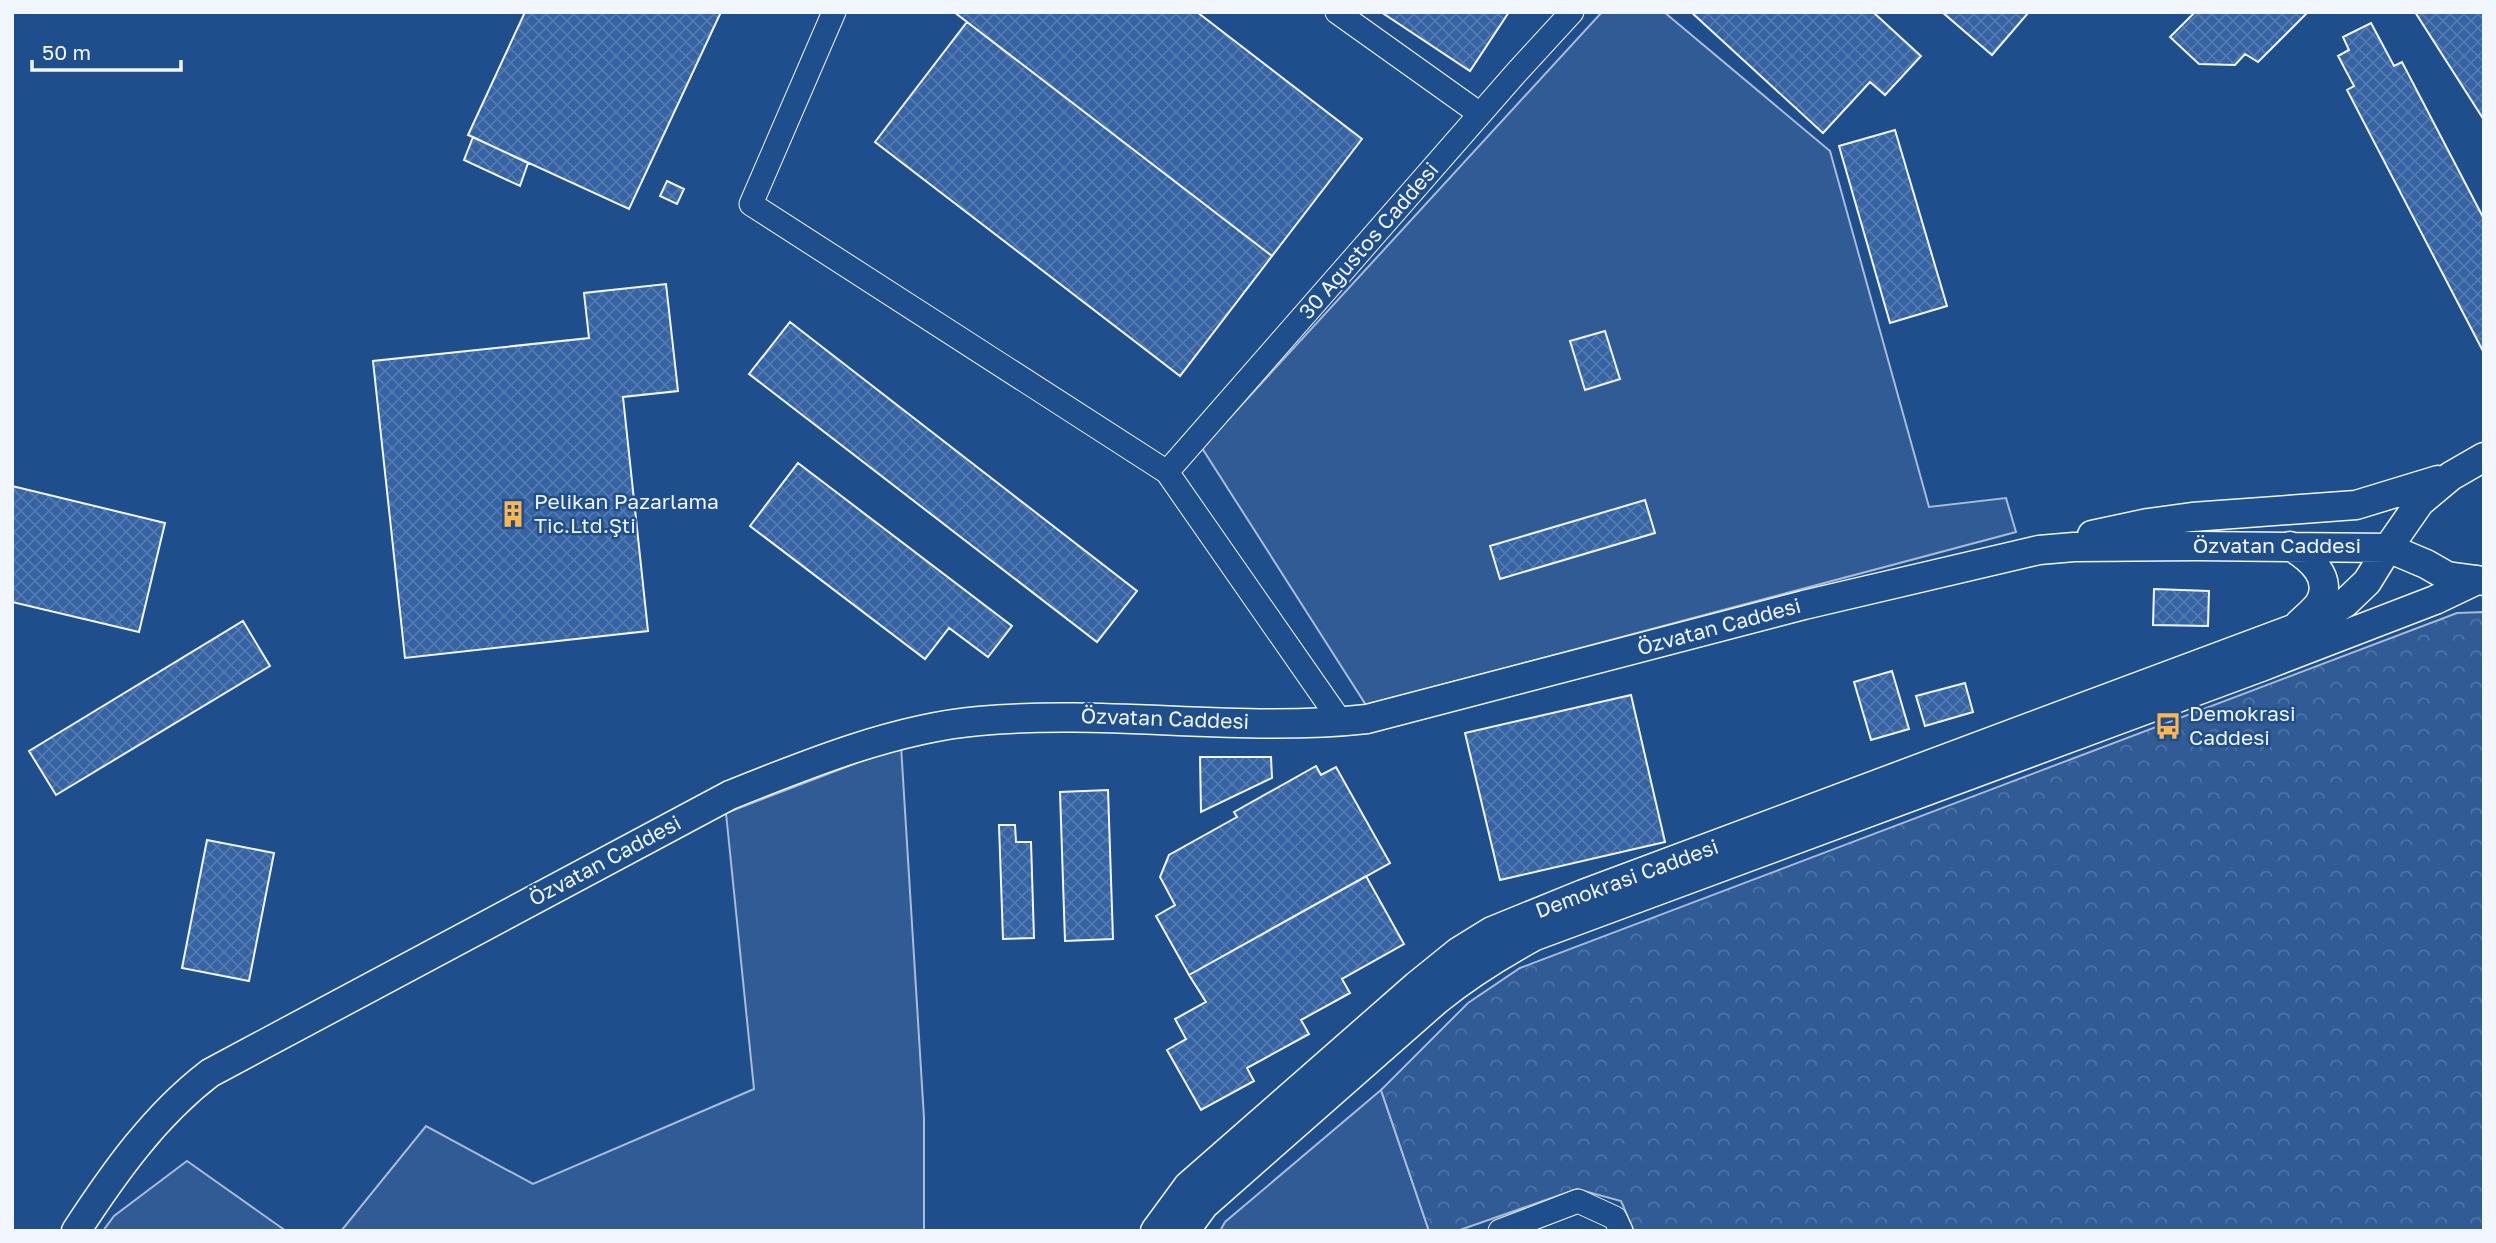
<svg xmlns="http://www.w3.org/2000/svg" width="2496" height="1243" font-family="'Golos Text',sans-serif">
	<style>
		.green { fill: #305b95; stroke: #a8bbd7; stroke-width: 2 }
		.forest { fill: url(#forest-crowns); stroke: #a8bbd7; stroke-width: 2 }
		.building { fill: url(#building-cross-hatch); stroke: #f2f6ff; stroke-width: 2 }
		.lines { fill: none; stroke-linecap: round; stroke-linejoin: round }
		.minor-casing { stroke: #f2f6ff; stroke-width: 25 }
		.major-casing { stroke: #f2f6ff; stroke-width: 31 }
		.minor { stroke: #1f4e8c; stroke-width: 23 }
		.major { stroke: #1f4e8c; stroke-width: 28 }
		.labels { text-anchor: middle; stroke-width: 5; stroke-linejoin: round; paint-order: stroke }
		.street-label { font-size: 21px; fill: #f2f6ff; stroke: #1f4e8c }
		.poi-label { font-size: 21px; fill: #f2f6ff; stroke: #1f4e8c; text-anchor: start }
	</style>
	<defs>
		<pattern id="forest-crowns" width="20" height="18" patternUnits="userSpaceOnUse" patternTransform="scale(1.75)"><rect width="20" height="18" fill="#305b95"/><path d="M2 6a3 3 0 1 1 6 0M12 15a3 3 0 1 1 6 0" fill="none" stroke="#4e73a5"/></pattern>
		<pattern id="building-cross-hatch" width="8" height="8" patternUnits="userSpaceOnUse" patternTransform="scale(1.75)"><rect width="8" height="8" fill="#3563a3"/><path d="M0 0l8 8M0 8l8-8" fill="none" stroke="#537ab1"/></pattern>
	</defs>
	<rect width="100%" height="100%" fill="#1f4e8c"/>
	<path class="green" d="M1602,12H1664L1830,151L1929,507L2006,498L2016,532L1366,705L1202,448Z
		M901,746L924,1118V1231H341L426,1126L533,1184L754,1089L726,813Z
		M1381,1090L1429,1231H1220L1225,1222Z
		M187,1161L286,1231H103L114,1216Z"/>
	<path class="forest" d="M2484,612V1231H1634L1621,1201L1577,1189L1457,1231H1429L1381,1090L1468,1003L1520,968L2457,613Z"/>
	<path class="building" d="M525,12H721L629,209L468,135Z
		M954,12H1197L1362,139L1272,256Z
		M1381,12H1509L1470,71Z
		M1691,12H1873L1921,56L1885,95L1870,82L1823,133Z
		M1942,12H2029L1992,55Z
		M2195,12H2308L2258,62L2245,54L2235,65L2199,64L2170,37Z
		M2415,12L2484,13V120Z
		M967,22L1272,256L1180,376L875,142Z
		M2371,23L2394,66L2402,62L2484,219V353L2347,90L2354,86L2338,56L2349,50L2343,37Z
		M1895,130L1947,306L1890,323L1839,146Z
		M473,137L528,163L520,186L464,160Z
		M667,181L684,189L677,204L660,196Z
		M666,284L678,391L623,397L648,631L405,658L373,361L589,338L584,293Z
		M790,322L1137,591L1097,642L749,374Z
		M1605,331L1620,379L1585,390L1570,341Z
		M798,463L1012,626L988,657L949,628L925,659L750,526Z
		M12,486L165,523L139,632L12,602Z
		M1645,500L1655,533L1500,579L1490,546Z
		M2154,589L2209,591L2208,626L2153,625Z
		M243,621L270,666L56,795L29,751Z
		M1892,671L1909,729L1871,740L1854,682Z
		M1965,683L1973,712L1925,726L1916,696Z
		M1631,695L1665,842L1500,880L1465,733Z
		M1200,757H1271L1272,778L1201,812Z
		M1316,766L1321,775L1336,767L1390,863L1189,975L1156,916L1175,905L1160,877L1169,855L1237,817L1234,812Z
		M1108,790L1113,939L1065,941L1060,792Z
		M999,825H1015L1016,842H1031L1034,938L1003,939Z
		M207,840L274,853L249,981L182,968Z
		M1366,876L1404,944L1342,979L1350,993L1301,1020L1309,1034L1247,1068L1254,1081L1201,1110L1167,1050L1186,1039L1175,1019L1206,1002L1189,975Z"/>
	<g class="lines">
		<defs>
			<path id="minor" d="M834,12L751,204L1167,472L1341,722
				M1337,12L1480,114
				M1167,472L1516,73L1572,12
				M1500,1231L1578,1201L1615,1218L1621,1231"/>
			<path id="major" d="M2092,535L2148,523L2192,517L2356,505L2438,480
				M2290,546C2309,557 2335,578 2319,604C2314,611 2305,618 2299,624
				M76,1231C114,1173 154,1116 210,1073L730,795C807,764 896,728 979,721C1108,709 1239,733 1367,719L1804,605L2039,550L2074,547L2196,546L2388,548L2426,564L2447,576L2484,581
				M1155,1231L1188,1186L1416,986L1458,952L1492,931L1583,894L2322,618L2345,603L2367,582L2388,548L2420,502L2451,476L2484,457
				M1185,1231L1204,1205L1437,1000C1468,975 1500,955 1535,936L2261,667L2435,600L2477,580"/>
		</defs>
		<use href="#minor" class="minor-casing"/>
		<use href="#major" class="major-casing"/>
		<use href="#minor" class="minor"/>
		<use href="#major" class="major"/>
	</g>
	<defs>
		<symbol id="building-bare" viewBox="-9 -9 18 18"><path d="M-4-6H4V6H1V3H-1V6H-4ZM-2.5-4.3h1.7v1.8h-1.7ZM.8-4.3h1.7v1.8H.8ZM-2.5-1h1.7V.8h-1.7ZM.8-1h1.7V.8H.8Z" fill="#ffb74d" stroke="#1f4e8c" stroke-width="2.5" paint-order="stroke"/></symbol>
		<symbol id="bus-bare" viewBox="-9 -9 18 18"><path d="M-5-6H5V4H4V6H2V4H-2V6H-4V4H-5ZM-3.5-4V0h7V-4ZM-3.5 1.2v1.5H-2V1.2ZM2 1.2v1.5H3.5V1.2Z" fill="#ffb74d" stroke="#1f4e8c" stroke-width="2.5" paint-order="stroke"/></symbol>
	</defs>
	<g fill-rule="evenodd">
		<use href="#building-bare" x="494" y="495" width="38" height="38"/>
		<use href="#bus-bare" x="2149" y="707" width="38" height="38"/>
	</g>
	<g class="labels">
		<g class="street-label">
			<text transform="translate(1369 241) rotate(-49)" y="7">30 Ağustos Caddesi</text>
			<text x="2277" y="553">Özvatan Caddesi</text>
			<text transform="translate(1719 627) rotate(-15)" y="7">Özvatan Caddesi</text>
			<text transform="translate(1165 719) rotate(2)" y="7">Özvatan Caddesi</text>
			<text transform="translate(605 861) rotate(-28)" y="7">Özvatan Caddesi</text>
			<text transform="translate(1627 879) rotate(-20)" y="7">Demokrasi Caddesi</text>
		</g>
		<g class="poi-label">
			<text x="534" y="509">Pelikan Pazarlama<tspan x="534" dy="24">Tic.Ltd.Şti</tspan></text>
			<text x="2189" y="721">Demokrasi<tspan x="2189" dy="24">Caddesi</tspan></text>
		</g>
	</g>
	<rect width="2496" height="1243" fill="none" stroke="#f2f6ff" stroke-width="28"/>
	<path d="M32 60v10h149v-10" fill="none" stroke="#f2f6ff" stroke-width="3.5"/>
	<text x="42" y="60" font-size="21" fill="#f2f6ff" stroke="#1f4e8c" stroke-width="5" paint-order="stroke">50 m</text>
</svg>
